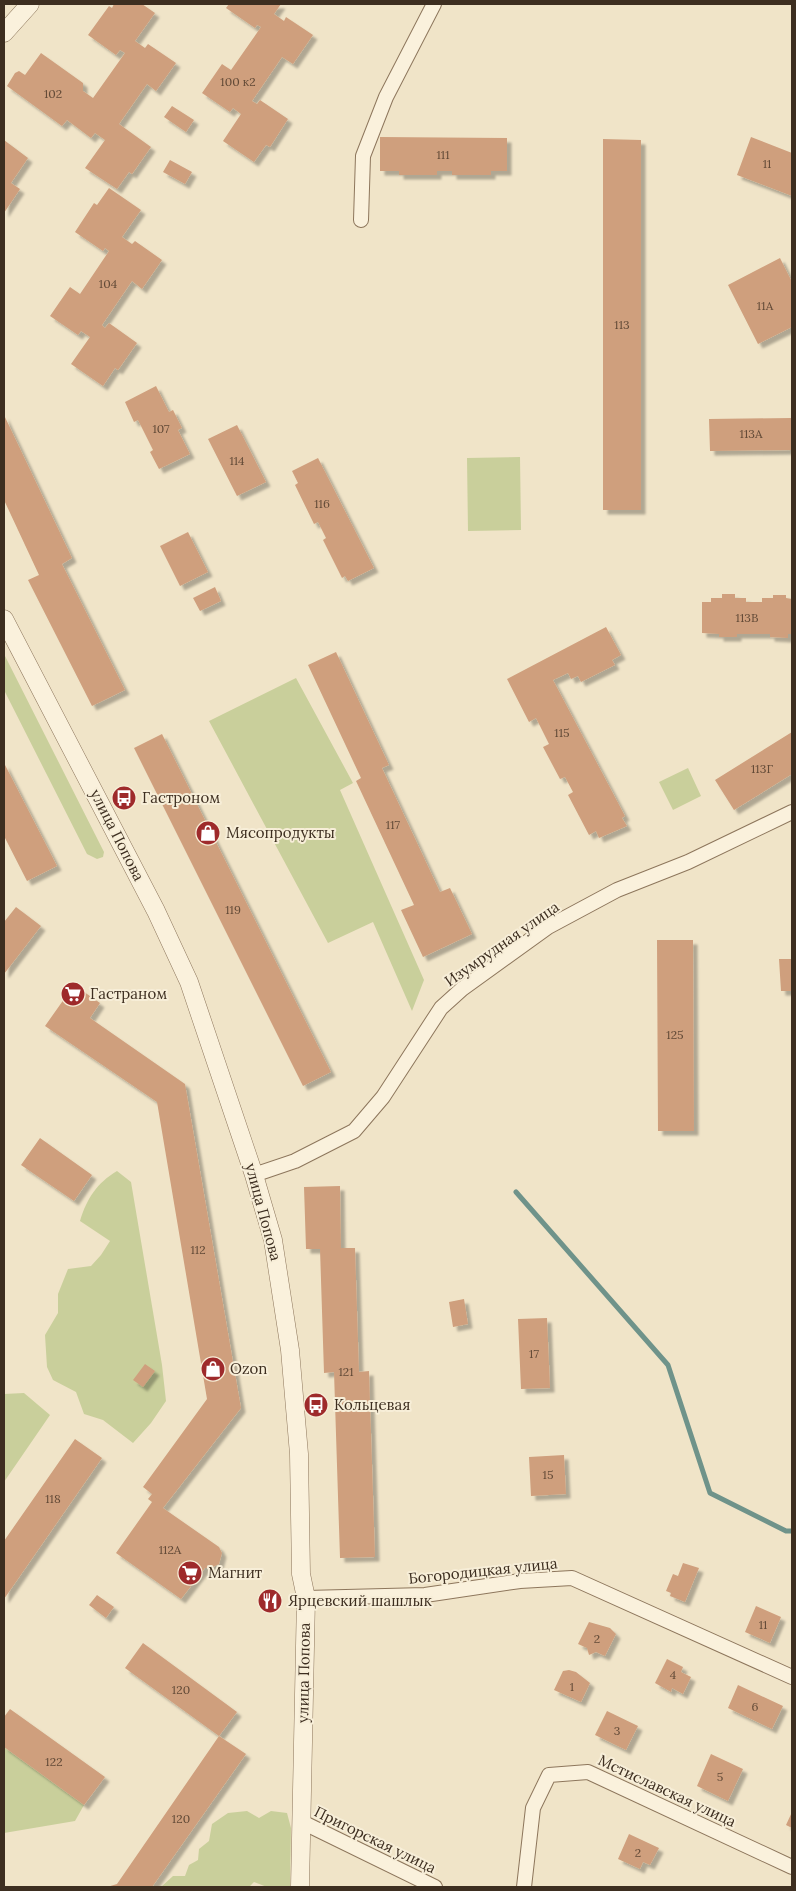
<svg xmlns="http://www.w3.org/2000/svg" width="796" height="1891" font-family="Lora,serif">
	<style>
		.green { fill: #c9cf9b }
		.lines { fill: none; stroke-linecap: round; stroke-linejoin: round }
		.stream { stroke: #6f938a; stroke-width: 5 }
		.building { fill: #cf9f7d; filter: url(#shadow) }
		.minor-casing { stroke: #8d765c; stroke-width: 16 }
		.tertiary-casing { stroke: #8d765c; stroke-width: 19 }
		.minor { stroke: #faf1dc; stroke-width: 14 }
		.tertiary { stroke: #faf1dc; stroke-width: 18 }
		.labels { text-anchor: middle; stroke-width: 4; stroke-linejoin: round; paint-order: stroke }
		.number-label { font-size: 12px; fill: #624a37 }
		.poi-label { font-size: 15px; fill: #3d2e20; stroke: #f7eed8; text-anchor: start }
		.street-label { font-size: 15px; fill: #3d2e20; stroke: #f7eed8 }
	</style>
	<defs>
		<filter id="shadow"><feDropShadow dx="4.5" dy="4.5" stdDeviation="1" flood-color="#0004"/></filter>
	</defs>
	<rect width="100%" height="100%" fill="#f0e4c8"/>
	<path class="green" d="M520,457L521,530L468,531L467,458Z
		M4,654L104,852L103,857L97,859L87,854L4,690Z
		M296,678L353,783L340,790L424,980L412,1011L373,922L328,943L209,721Z
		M688,768L701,796L673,810L659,782Z
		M117,1171L131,1182L162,1365L166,1401L151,1423L133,1443L103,1420L84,1414L76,1392L53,1380L47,1367L45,1335L58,1313V1294L68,1269L91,1266L101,1255L110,1241L80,1221C87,1198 97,1183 117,1171Z
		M24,1393L50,1415L4,1482V1394Z
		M4,1747L84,1805L75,1821L4,1833Z
		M247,1811L259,1818L271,1811L287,1813L291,1828L290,1887H267L254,1882L249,1887H161L173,1876H185L189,1865L198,1860L199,1849L209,1841L212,1824L228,1813Z"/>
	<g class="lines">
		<path class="stream" d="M516,1192L668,1365L710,1493L786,1531H792"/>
	</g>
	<path class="building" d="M114,4H142L155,13L135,41L145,48L148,44L176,63L156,91L147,84L119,124L151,147L132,174L129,172L117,189L85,168L105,140L95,133L91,138L67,120L62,126L7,86L15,73L19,71L25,75L41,53L83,83V91L93,98L125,53L120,50L116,55L88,35L109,6L112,8Z
		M229,4H281L274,14L284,21L286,17L313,35L293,64L282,57L252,101L257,104L260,100L288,119L270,147L266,145L254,162L223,141L241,114L233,108L230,112L202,93L222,64L231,70L261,27L257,25L255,28L226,8Z
		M172,106L194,120L186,132L164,117Z
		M380,137L507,138V171H491V175H452V171H437V175H399V171H380Z
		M751,137L792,153V196L737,175Z
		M603,139L641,140V510H603Z
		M4,140L28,158L11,183L20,189L4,213Z
		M170,160L192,172L185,184L163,172Z
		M109,188L141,210L122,237L132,244L135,241L162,260L142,289L132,281L102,325L105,328L109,323L137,343L118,370L115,368L103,386L71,364L90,337L81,331L78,335L50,316L70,287L80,294L109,251L105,248L103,251L75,232L94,203L97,205Z
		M780,258L792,282V327L758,344L728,285Z
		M156,386L169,412L173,410L182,428L178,430L190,454L159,469L150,452L153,450L138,420L134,422L125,402Z
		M4,415L72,558L62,564L125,690L92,706L28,580L39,575L4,500Z
		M792,418V450L710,451L709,419Z
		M237,425L266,482L237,496L208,439Z
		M318,458L374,568L348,581L345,576L342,578L323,540L326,538L318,522L314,524L295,485L298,483L292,471Z
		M188,532L208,572L180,586L160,546Z
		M215,587L221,601L200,611L193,598Z
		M722,594H735V598H746V602H762V598H773V595H786V598L792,599V634H788V638L770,637V634H737V637H719V634L702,633V602H711V598H722Z
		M606,627L621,655L612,660L615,665L581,682L578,676L571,679L568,673L553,680L625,816L622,818L627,826L599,838L596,831L589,835L568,795L573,792L565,777L560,779L543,747L549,744L536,718L529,722L507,679Z
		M336,652L389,765L382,768L440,892L450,888L472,934L423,957L401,910L414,905L356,781L361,778L308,665Z
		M792,732V774L734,810L715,780Z
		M162,734L331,1072L303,1086L134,748Z
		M4,763L57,866L27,881L4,836Z
		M16,907L41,926L4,974V922Z
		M657,940H693L694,1131H658Z
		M779,959H792V991H781Z
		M74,985L100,1003L90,1018L185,1084L241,1408L163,1508L219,1547L222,1553L219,1564L211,1568H205L181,1599L116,1553L152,1502L148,1499L152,1494L143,1487L207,1399L157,1102L45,1026Z
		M40,1138L92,1175L74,1201L21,1165Z
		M340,1186L341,1248H355L359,1372L369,1371L375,1557L340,1558L334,1372L324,1373L320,1249H306L304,1187Z
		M464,1299L468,1324L453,1327L449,1302Z
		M547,1318L550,1388L521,1389L518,1319Z
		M145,1364L155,1371L143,1387L133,1380Z
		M75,1439L102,1458L4,1599V1541Z
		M564,1455L566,1494L531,1496L529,1457Z
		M683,1563L699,1568L685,1602L670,1596L671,1593L666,1591L673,1574L678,1576Z
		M97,1595L114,1607L106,1618L89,1605Z
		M756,1606L781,1617L770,1643L745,1632Z
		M589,1622L610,1628L616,1634L605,1656L596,1652L589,1655L587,1648L578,1644Z
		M143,1643L237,1712L219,1736L246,1754L152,1887H107L117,1884L219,1736L125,1668Z
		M667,1659L683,1667L681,1672L691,1677L683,1694L672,1688L671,1692L655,1683Z
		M569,1670L576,1672L590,1683L581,1702L554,1690L563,1671Z
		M738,1685L783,1706L772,1729L728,1708Z
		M10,1709L105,1777L84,1805L4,1747V1717Z
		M607,1711L638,1726L626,1750L595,1735Z
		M711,1754L743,1769L728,1801L697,1786Z
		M792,1812V1828L786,1825Z
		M629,1834L659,1848L650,1865L643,1862L640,1869L618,1859Z"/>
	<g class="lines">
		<defs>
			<path id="minor" d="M361,220L363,156L386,97L434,4
				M254,1175L295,1161L354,1131L383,1097L441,1008L462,989L548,927L617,890L688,862L792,812
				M306,1598L425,1595L520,1581L572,1578L792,1677
				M302,1822L435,1887
				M524,1887L533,1808L549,1775L588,1772L792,1867"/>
			<path id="tertiary" d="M4,33L30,4
				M4,619L156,911L189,982L254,1175L273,1240L290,1350L299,1454L301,1574L306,1598L300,1887"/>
		</defs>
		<use href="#minor" class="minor-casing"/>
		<use href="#tertiary" class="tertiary-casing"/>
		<use href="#minor" class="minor"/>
		<use href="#tertiary" class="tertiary"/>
	</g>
	<defs>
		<symbol id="bus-disc" viewBox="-11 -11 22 22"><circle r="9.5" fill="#9e2a2b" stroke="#f7eed8"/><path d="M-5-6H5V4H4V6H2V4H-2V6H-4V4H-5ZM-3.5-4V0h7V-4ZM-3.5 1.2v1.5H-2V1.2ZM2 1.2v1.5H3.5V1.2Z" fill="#fff"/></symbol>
		<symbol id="shop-disc" viewBox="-11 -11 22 22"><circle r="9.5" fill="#9e2a2b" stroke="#f7eed8"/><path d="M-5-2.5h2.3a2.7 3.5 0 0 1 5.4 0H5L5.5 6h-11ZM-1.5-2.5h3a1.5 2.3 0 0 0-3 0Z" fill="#fff"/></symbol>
		<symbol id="supermarket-disc" viewBox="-11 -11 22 22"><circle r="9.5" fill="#9e2a2b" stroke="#f7eed8"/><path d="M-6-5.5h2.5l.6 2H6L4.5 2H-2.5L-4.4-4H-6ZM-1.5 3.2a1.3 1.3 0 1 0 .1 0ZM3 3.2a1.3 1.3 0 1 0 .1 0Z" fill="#fff"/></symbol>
		<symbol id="restaurant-disc" viewBox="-11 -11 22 22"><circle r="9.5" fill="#9e2a2b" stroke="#f7eed8"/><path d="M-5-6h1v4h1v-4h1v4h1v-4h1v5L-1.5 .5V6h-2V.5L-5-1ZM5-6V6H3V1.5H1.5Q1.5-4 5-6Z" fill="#fff"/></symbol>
	</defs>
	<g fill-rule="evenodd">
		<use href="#bus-disc" x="110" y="784" width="28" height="28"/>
		<use href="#shop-disc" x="194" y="819" width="28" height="28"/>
		<use href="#supermarket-disc" x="59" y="980" width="28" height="28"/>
		<use href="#shop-disc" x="199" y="1355" width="28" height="28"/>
		<use href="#bus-disc" x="302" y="1391" width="28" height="28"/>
		<use href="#supermarket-disc" x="176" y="1559" width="28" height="28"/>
		<use href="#restaurant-disc" x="256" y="1587" width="28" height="28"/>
	</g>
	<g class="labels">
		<g class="number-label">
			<text x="238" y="86">100 к2</text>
			<text x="53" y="98">102</text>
			<text x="443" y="159">111</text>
			<text x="767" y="168">11</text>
			<text x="108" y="288">104</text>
			<text x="765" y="310">11А</text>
			<text x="622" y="329">113</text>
			<text x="161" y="433">107</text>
			<text x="751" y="438">113А</text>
			<text x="237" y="465">114</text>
			<text x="322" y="508">116</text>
			<text x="747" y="622">113В</text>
			<text x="562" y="737">115</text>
			<text x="762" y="773">113Г</text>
			<text x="393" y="829">117</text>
			<text x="233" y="914">119</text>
			<text x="675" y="1039">125</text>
			<text x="198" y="1254">112</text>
			<text x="534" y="1358">17</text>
			<text x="346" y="1376">121</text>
			<text x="548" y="1479">15</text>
			<text x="53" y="1503">118</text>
			<text x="170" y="1554">112А</text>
			<text x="763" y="1629">11</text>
			<text x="597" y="1643">2</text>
			<text x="673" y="1679">4</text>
			<text x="572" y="1691">1</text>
			<text x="181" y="1694">120</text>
			<text x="755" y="1711">6</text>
			<text x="617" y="1735">3</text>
			<text x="54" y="1766">122</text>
			<text x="720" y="1781">5</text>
			<text x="181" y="1823">120</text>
			<text x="638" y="1857">2</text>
		</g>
		<g class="poi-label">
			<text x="142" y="803">Гастроном</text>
			<text x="226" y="838">Мясопродукты</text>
			<text x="90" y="999">Гастраном</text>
			<text x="230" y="1374">Ozon</text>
			<text x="334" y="1410">Кольцевая</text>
			<text x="208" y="1578">Магнит</text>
			<text x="288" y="1606">Ярцевский шашлык</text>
		</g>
		<g class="street-label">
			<text transform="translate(117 835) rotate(63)" y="5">улица Попова</text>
			<text transform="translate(502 944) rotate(-35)" y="5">Изумрудная улица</text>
			<text transform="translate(263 1212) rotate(75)" y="5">улица Попова</text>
			<text transform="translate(483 1571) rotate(-6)" y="5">Богородицкая улица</text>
			<text transform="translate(304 1673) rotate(-89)" y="5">улица Попова</text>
			<text transform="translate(667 1791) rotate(25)" y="5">Мстиславская улица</text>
			<text transform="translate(375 1840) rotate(26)" y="5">Пригорская улица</text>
		</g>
	</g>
	<rect width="796" height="1891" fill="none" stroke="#3d2e20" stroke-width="10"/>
</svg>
